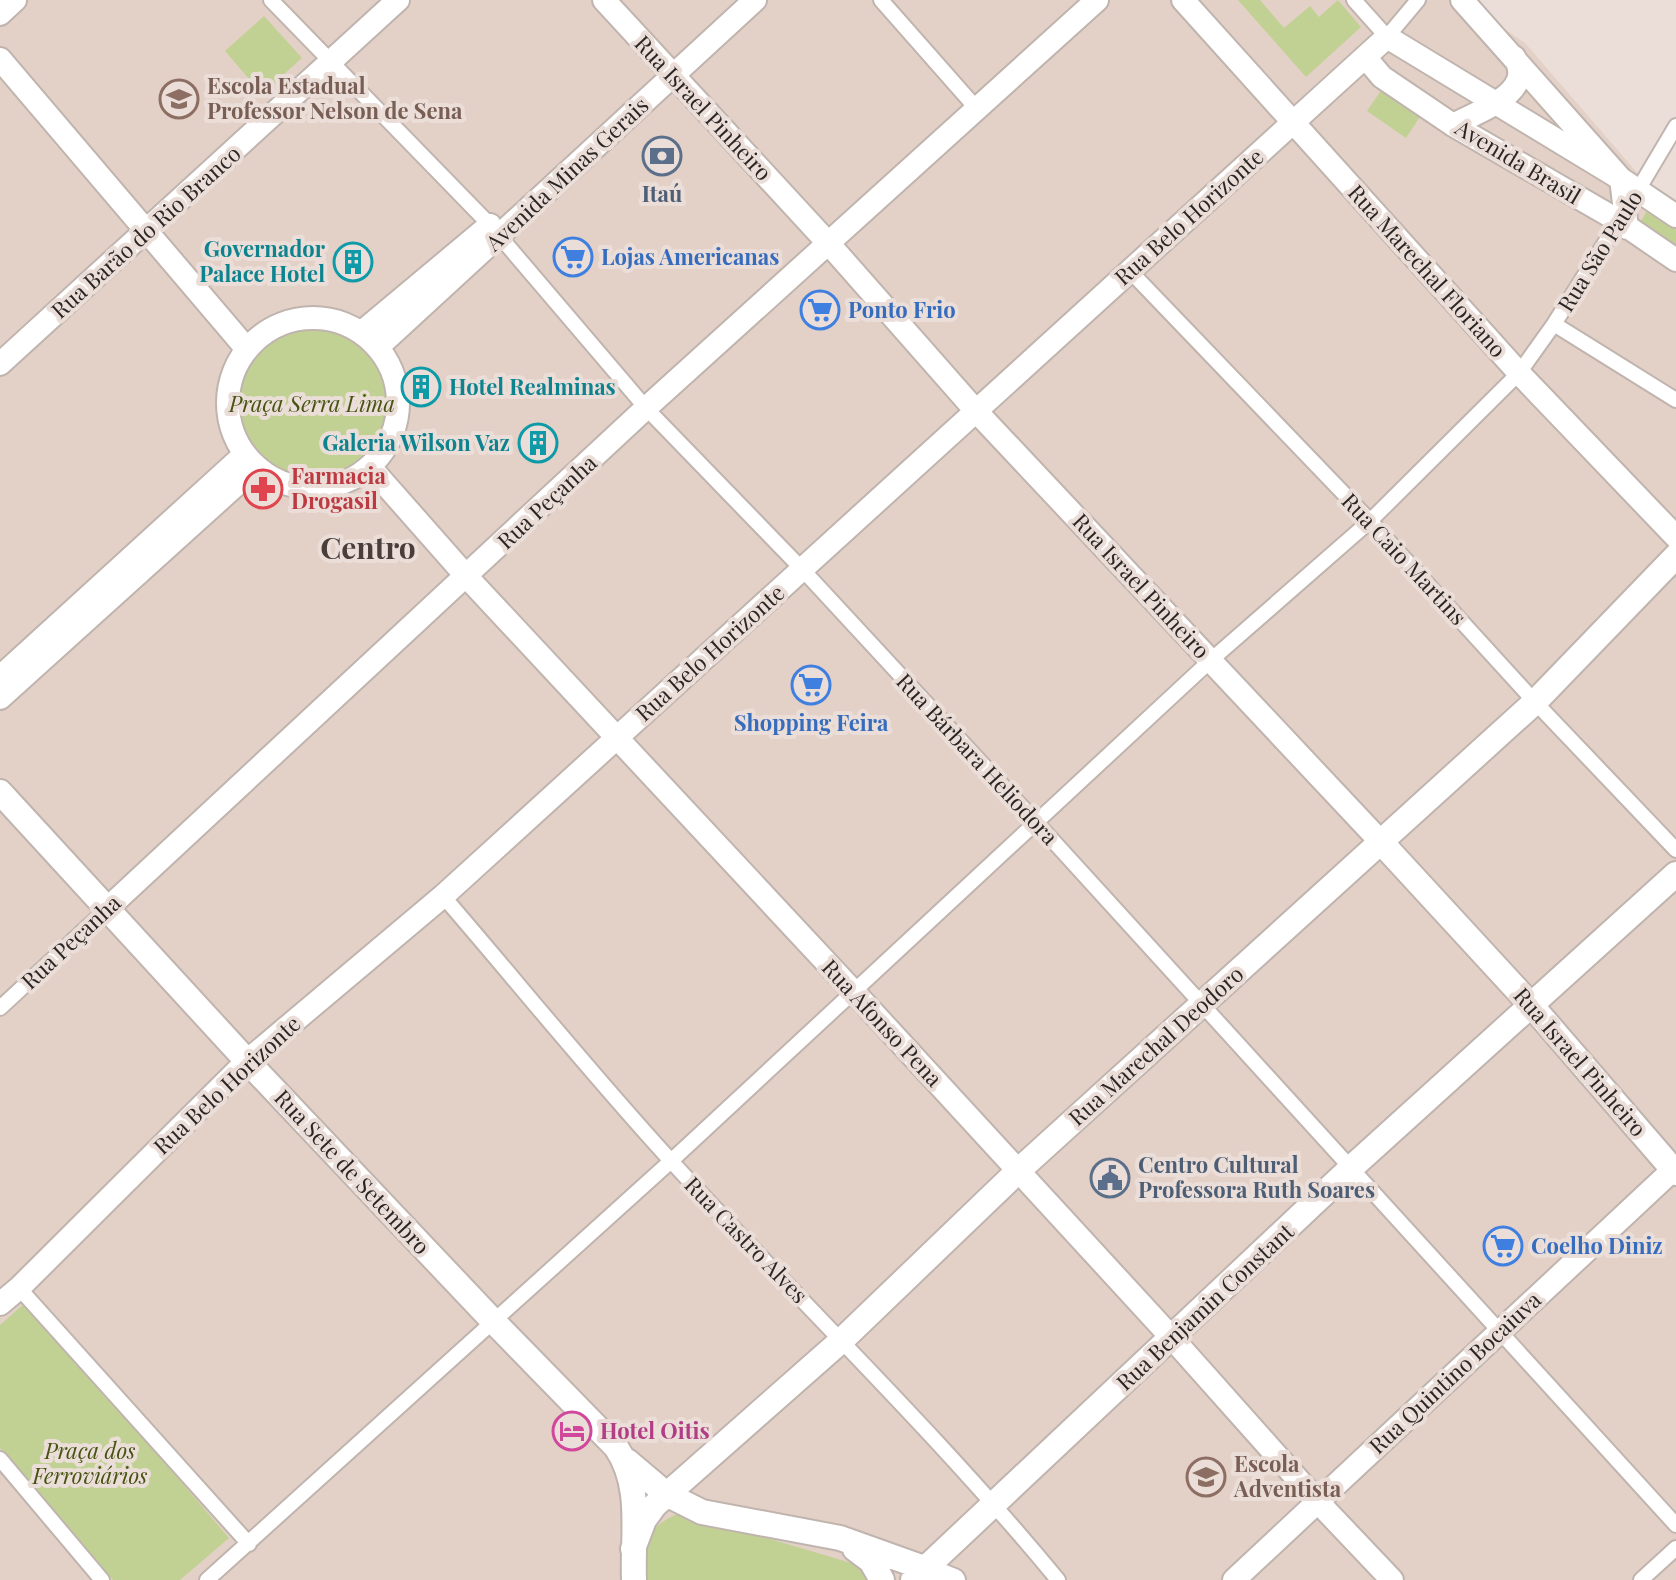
<svg xmlns="http://www.w3.org/2000/svg" width="1676" height="1580" font-family="'Playfair Display',serif">
	<style>
		.built { fill: #e3d0c6 }
		.green { fill: #c1d193 }
		.lines { fill: none; stroke-linecap: round; stroke-linejoin: round }
		.street-casing { stroke: #c0b4ae; stroke-width: 18 }
		.secondary-casing { stroke: #c0b4ae; stroke-width: 26 }
		.primary-casing { stroke: #c0b4ae; stroke-width: 28 }
		.street { stroke: #fff; stroke-width: 14 }
		.secondary { stroke: #fff; stroke-width: 22 }
		.primary { stroke: #fff; stroke-width: 24 }
		.labels { text-anchor: middle; stroke-width: 8; stroke-linejoin: round; paint-order: stroke }
		.education-label { font-size: 22px; font-weight: bold; fill: #785e54; stroke: #ebded8; text-anchor: start }
		.street-label { font-size: 22px; fill: #2b2624; stroke: #ebded8 }
		.service-label { font-size: 22px; font-weight: bold; fill: #4e5e75; stroke: #ebded8 }
		.culture-label { font-size: 22px; font-weight: bold; fill: #0d838f; stroke: #ebded8; text-anchor: end }
		.shop-label { font-size: 22px; font-weight: bold; fill: #366cbe; stroke: #ebded8; text-anchor: start }
		.park-label { font-size: 22px; font-style: italic; fill: #465312; stroke: #ebded8 }
		.health-label { font-size: 22px; font-weight: bold; fill: #be3a42; stroke: #ebded8; text-anchor: start }
		.hotel-label { font-size: 22px; font-weight: bold; fill: #b23c85; stroke: #ebded8; text-anchor: start }
		.district-label { font-size: 30px; font-weight: bold; fill: #493e3a; stroke: #ebded8 }
	</style>
	<rect width="100%" height="100%" fill="#ebded8"/>
	<path class="built" d="M0,0H1462L1525,43L1640,176L1676,202V1580H0Z"/>
	<path class="green" d="M1238,0H1260L1284,28L1310,6L1319,17L1338,0L1361,27L1306,77Z
		M264,16L302,58L262,94L225,51Z
		M1382,89L1421,115L1406,138L1367,111Z
		M1647,211L1676,230V251L1638,226Z
		M237 404a75 75 0 1 1 150 0a75 75 0 1 1-150 0Z
		M27,1301L229,1538L180,1580H113L0,1448V1325Z
		M675,1515H690L861,1566L873,1580H648C645,1546 641,1531 675,1515Z"/>
	<g class="lines">
		<defs>
			<path id="street" d="M271,0L490,225L646,408L802,569L1035,821L1676,1525
				M881,0L977,109
				M1354,0L1387,37L1418,0
				M1635,195L1676,126
				M1130,271L1370,521L1535,702L1676,850
				M1554,324L1676,400
				M443,896C519,984 593,1076 672,1162C800,1302 937,1433 1058,1580
				M0,1008L108,908
				M19,1288L249,1544
				M0,1459L102,1580
				M207,1580L671,1161L1211,660L1370,521L1519,373L1554,324L1622,216
				M1641,1580L1676,1548"/>
			<path id="secondary" d="M604,0L829,244L976,411L1380,841
				M1183,0L1519,373L1676,537
				M1462,0L1621,179L1627,228
				M0,14L15,0
				M1365,57L1382,77L1453,125L1619,221L1676,260
				M0,59L246,348
				M1453,125C1479,111 1537,92 1514,57
				M228 403a85 85 0 1 1 170 0a85 85 0 1 1-170 0Z
				M362,332L490,225
				M378,347L755,0
				M0,364L398,0
				M370,467L467,577L854,992L1172,1338L1318,1502L1392,1580
				M0,677L245,454
				M0,698L256,467
				M108,908L646,408L1097,0
				M0,1304L19,1288L247,1061L443,896L1387,37L1621,179L1676,216
				M924,1568L954,1580
				M1234,1580L1676,1167"/>
			<path id="primary" d="M0,792L247,1061L494,1322L616,1447C643,1487 632,1534 634,1580
				M1380,841L1531,1005L1676,1173
				M627,1461L666,1494L702,1512L840,1538L924,1568
				M633,1549L644,1520L655,1505L842,1340L1018,1171L1535,702L1676,556
				M855,1549L871,1561L882,1580
				M913,1580L1351,1168L1676,874"/>
		</defs>
		<use href="#street" class="street-casing"/>
		<use href="#secondary" class="secondary-casing"/>
		<use href="#primary" class="primary-casing"/>
		<use href="#street" class="street"/>
		<use href="#secondary" class="secondary"/>
		<use href="#primary" class="primary"/>
	</g>
	<defs>
		<symbol id="school-ring" viewBox="-11 -11 22 22"><circle r="9.5" fill="#ebded8" stroke="#8d6e63" stroke-width="1.5"/><path d="M0-5L7-2L0 1L-7-2ZM-4 1L0 2.5L4 1V4Q0 6-4 4Z" fill="#8d6e63"/></symbol>
		<symbol id="bank-ring" viewBox="-11 -11 22 22"><circle r="9.5" fill="#ebded8" stroke="#5c6f8a" stroke-width="1.5"/><path d="M-6-4H6V4H-6ZM0-2.3a2.3 2.3 0 1 0 0 4.6a2.3 2.3 0 1 0 0-4.6Z" fill="#5c6f8a"/></symbol>
		<symbol id="supermarket-ring" viewBox="-11 -11 22 22"><circle r="9.5" fill="#ebded8" stroke="#3f7fe0" stroke-width="1.5"/><path d="M-6-5.5h2.5l.6 2H6L4.5 2H-2.5L-4.4-4H-6ZM-1.5 3.2a1.3 1.3 0 1 0 .1 0ZM3 3.2a1.3 1.3 0 1 0 .1 0Z" fill="#3f7fe0"/></symbol>
		<symbol id="building-ring" viewBox="-11 -11 22 22"><circle r="9.5" fill="#ebded8" stroke="#0f9aa8" stroke-width="1.5"/><path d="M-4-6H4V6H1V3H-1V6H-4ZM-2.5-4.3h1.7v1.8h-1.7ZM.8-4.3h1.7v1.8H.8ZM-2.5-1h1.7V.8h-1.7ZM.8-1h1.7V.8H.8Z" fill="#0f9aa8"/></symbol>
		<symbol id="pharmacy-ring" viewBox="-11 -11 22 22"><circle r="9.5" fill="#ebded8" stroke="#e0444e" stroke-width="1.5"/><path d="M-2-6h4v4h4v4h-4v4h-4v-4h-4v-4h4Z" fill="#e0444e"/></symbol>
		<symbol id="civic-ring" viewBox="-11 -11 22 22"><circle r="9.5" fill="#ebded8" stroke="#5c6f8a" stroke-width="1.5"/><path d="M-.6-6.5H3V-4.5H.6V-3L4-1V1h2V6H-6V1h2V-1L-.6-3ZM-1.2 2.5V6h2.4V2.5Z" fill="#5c6f8a"/></symbol>
		<symbol id="hotel-ring" viewBox="-11 -11 22 22"><circle r="9.5" fill="#ebded8" stroke="#d1479c" stroke-width="1.5"/><path d="M-6-4.5h1.5V1H6V5H4.5V3h-9V5H-6ZM-4 0a1.8 1.8 0 1 1 3.6 0ZM.5 0V-2.5h3Q6-2.5 6 0Z" fill="#d1479c"/></symbol>
	</defs>
	<g fill-rule="evenodd">
		<use href="#school-ring" x="157" y="77" width="44" height="44"/>
		<use href="#bank-ring" x="640" y="134" width="44" height="44"/>
		<use href="#supermarket-ring" x="551" y="235" width="44" height="44"/>
		<use href="#building-ring" x="331" y="240" width="44" height="44"/>
		<use href="#supermarket-ring" x="798" y="288" width="44" height="44"/>
		<use href="#building-ring" x="399" y="365" width="44" height="44"/>
		<use href="#building-ring" x="516" y="421" width="44" height="44"/>
		<use href="#pharmacy-ring" x="241" y="467" width="44" height="44"/>
		<use href="#supermarket-ring" x="789" y="663" width="44" height="44"/>
		<use href="#civic-ring" x="1088" y="1156" width="44" height="44"/>
		<use href="#supermarket-ring" x="1481" y="1224" width="44" height="44"/>
		<use href="#hotel-ring" x="550" y="1409" width="44" height="44"/>
		<use href="#school-ring" x="1184" y="1455" width="44" height="44"/>
	</g>
	<g class="labels">
		<g class="education-label">
			<text x="207" y="94">Escola Estadual<tspan x="207" dy="25">Professor Nelson de Sena</tspan></text>
			<text x="1234" y="1472">Escola<tspan x="1234" dy="25">Adventista</tspan></text>
		</g>
		<g class="street-label">
			<text transform="translate(703 108) rotate(47)" y="8">Rua Israel Pinheiro</text>
			<text transform="translate(1518 162) rotate(31)" y="8">Avenida Brasil</text>
			<text transform="translate(567 174) rotate(-43)" y="8">Avenida Minas Gerais</text>
			<text transform="translate(1189 217) rotate(-42)" y="8">Rua Belo Horizonte</text>
			<text transform="translate(146 232) rotate(-42)" y="8">Rua Barão do Rio Branco</text>
			<text transform="translate(1600 251) rotate(-58)" y="8">Rua São Paulo</text>
			<text transform="translate(1427 271) rotate(48)" y="8">Rua Marechal Floriano</text>
			<text transform="translate(547 502) rotate(-43)" y="8">Rua Peçanha</text>
			<text transform="translate(1404 559) rotate(47)" y="8">Rua Caio Martins</text>
			<text transform="translate(1141 586) rotate(47)" y="8">Rua Israel Pinheiro</text>
			<text transform="translate(710 653) rotate(-42)" y="8">Rua Belo Horizonte</text>
			<text transform="translate(977 759) rotate(47)" y="8">Rua Bárbara Heliodora</text>
			<text transform="translate(71 942) rotate(-43)" y="8">Rua Peçanha</text>
			<text transform="translate(882 1023) rotate(47)" y="8">Rua Afonso Pena</text>
			<text transform="translate(1156 1046) rotate(-42)" y="8">Rua Marechal Deodoro</text>
			<text transform="translate(1580 1062) rotate(49)" y="8">Rua Israel Pinheiro</text>
			<text transform="translate(227 1085) rotate(-43)" y="8">Rua Belo Horizonte</text>
			<text transform="translate(352 1172) rotate(47)" y="8">Rua Sete de Setembro</text>
			<text transform="translate(746 1240) rotate(46)" y="8">Rua Castro Alves</text>
			<text transform="translate(1205 1307) rotate(-43)" y="8">Rua Benjamin Constant</text>
			<text transform="translate(1455 1373) rotate(-43)" y="8">Rua Quintino Bocaiuva</text>
		</g>
		<g class="service-label">
			<text x="662" y="202">Itaú</text>
			<text x="1138" y="1173" text-anchor="start">Centro Cultural<tspan x="1138" dy="25">Professora Ruth Soares</tspan></text>
		</g>
		<g class="culture-label">
			<text x="325" y="257">Governador<tspan x="325" dy="25">Palace Hotel</tspan></text>
			<text x="449" y="395" text-anchor="start">Hotel Realminas</text>
			<text x="510" y="451">Galeria Wilson Vaz</text>
		</g>
		<g class="shop-label">
			<text x="601" y="265">Lojas Americanas</text>
			<text x="848" y="318">Ponto Frio</text>
			<text x="811" y="731" text-anchor="middle">Shopping Feira</text>
			<text x="1531" y="1254">Coelho Diniz</text>
		</g>
		<g class="park-label">
			<text x="312" y="412">Praça Serra Lima</text>
			<text x="90" y="1459">Praça dos<tspan x="90" dy="25">Ferroviários</tspan></text>
		</g>
		<g class="health-label">
			<text x="291" y="484">Farmacia<tspan x="291" dy="25">Drogasil</tspan></text>
		</g>
		<g class="hotel-label">
			<text x="600" y="1439">Hotel Oitis</text>
		</g>
		<g class="district-label">
			<text x="368" y="559">Centro</text>
		</g>
	</g>
</svg>
